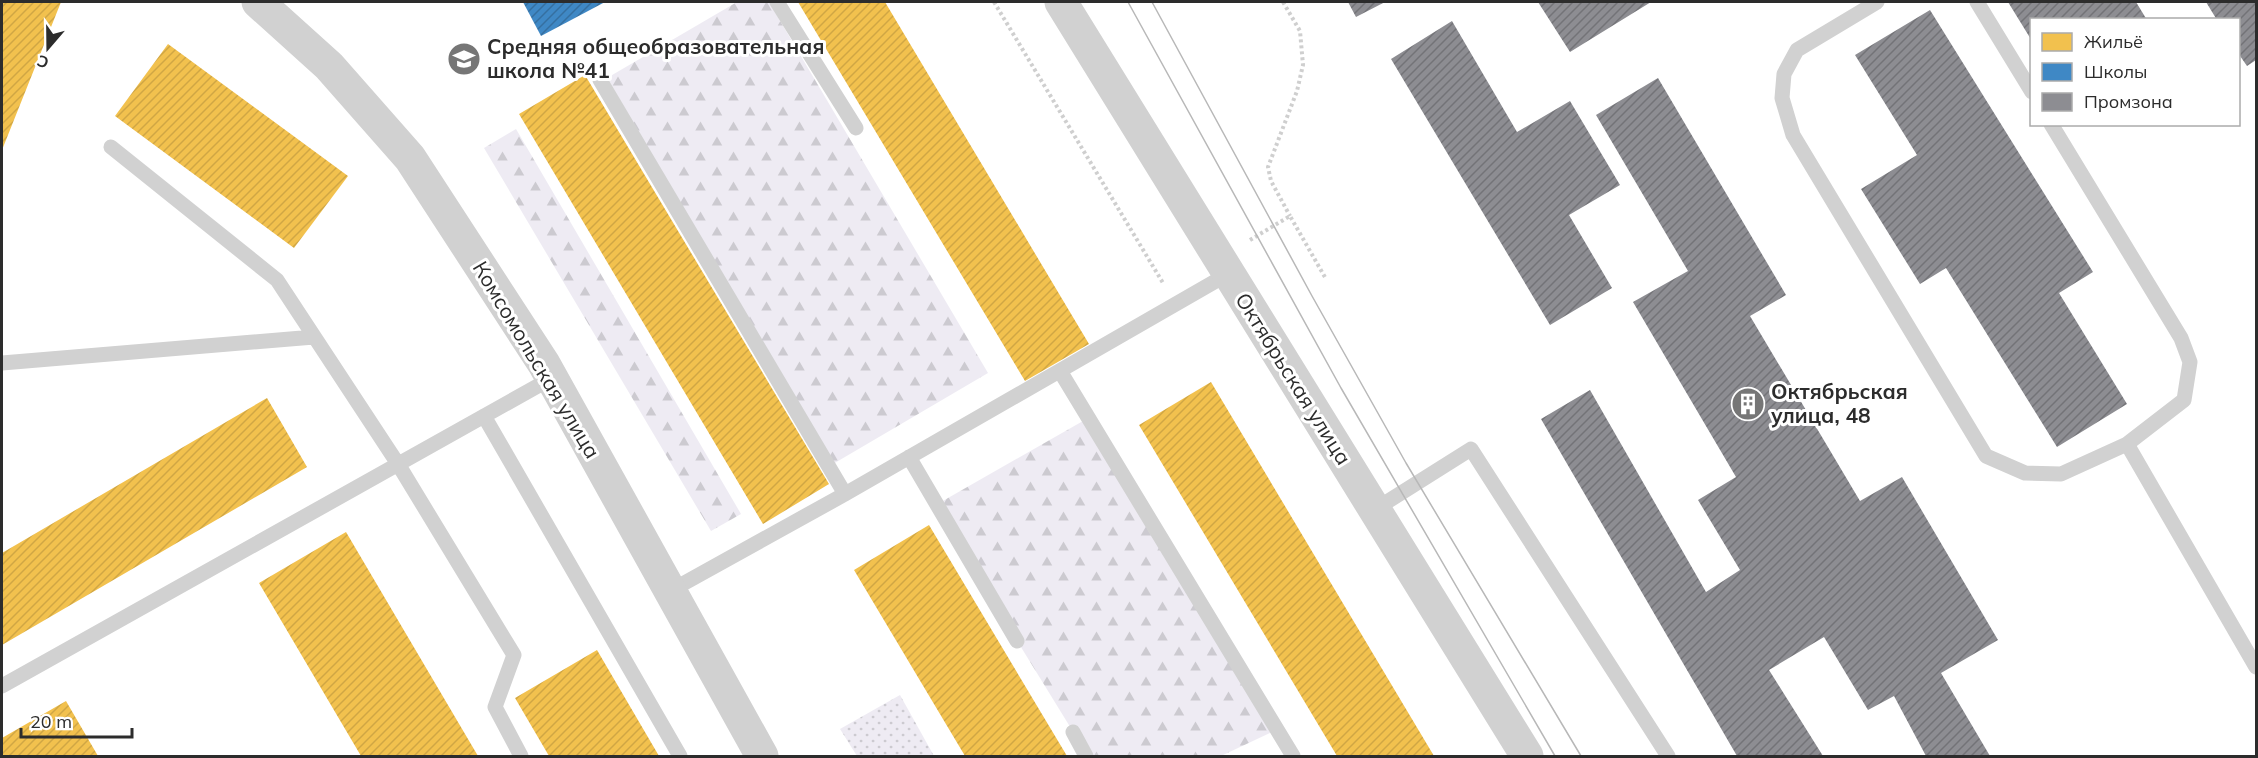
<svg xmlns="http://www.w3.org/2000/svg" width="2258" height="758" font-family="Mulish,sans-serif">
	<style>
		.green { fill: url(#green-dots) }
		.forest { fill: url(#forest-firs) }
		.homes { fill: url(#homes-hatch) }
		.schools { fill: url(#schools-hatch) }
		.industry { fill: url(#industry-hatch) }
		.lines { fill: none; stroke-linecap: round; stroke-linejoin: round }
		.path { stroke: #cfcfcf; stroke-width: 4; stroke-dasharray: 3 3; stroke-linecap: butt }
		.service { stroke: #d1d1d1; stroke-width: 15 }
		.tertiary { stroke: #d1d1d1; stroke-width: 33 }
		.tram { stroke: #b8b8b8; stroke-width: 1.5 }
		.labels { text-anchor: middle; stroke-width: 6; stroke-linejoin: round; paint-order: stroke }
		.poi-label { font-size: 21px; font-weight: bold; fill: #2c2c2c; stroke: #fff; text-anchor: start }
		.street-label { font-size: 21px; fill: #2c2c2c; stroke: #fff }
	</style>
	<defs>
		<pattern id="green-dots" width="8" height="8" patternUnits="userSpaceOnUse" patternTransform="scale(1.5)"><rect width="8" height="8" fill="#eeebf3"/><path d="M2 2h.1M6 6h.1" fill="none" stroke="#cccad0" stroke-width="1.8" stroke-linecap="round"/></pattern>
		<pattern id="forest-firs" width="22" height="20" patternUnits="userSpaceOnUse" patternTransform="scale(1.5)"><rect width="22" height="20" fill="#eeebf3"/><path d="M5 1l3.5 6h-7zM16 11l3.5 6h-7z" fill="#cccad0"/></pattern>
		<pattern id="homes-hatch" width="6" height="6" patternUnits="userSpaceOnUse" patternTransform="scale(1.5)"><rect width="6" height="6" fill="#f2c14e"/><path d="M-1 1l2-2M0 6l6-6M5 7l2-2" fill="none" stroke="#d0a644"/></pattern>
		<pattern id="schools-hatch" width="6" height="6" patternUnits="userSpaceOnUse" patternTransform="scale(1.5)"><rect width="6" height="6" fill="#3f88c5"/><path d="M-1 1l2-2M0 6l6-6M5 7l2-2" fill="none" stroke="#356fa0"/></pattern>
		<pattern id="industry-hatch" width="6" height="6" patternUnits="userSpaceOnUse" patternTransform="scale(1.5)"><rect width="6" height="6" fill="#8d8d92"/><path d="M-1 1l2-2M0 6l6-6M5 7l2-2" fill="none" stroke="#737377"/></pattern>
	</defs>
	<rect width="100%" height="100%" fill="#fff"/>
	<path class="green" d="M900,695L934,756H857L840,729Z"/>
	<path class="forest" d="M737,2H769L988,373L833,464L607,78Z
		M516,129L741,514L711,531L484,148Z
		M1090,417L1274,731L1221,756H1088L934,506Z"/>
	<path class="homes" d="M2,2H61L2,150Z
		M798,2H885L1089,344L1025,381Z
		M168,44L348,176L294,248L115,116Z
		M585,75L829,484L763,524L519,114Z
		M1211,382L1434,756H1337L1139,425Z
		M267,398L307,467L2,645V553Z
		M929,525L1067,756H965L854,570Z
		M346,532L478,756H361L259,583Z
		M597,650L659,756H549L515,698Z
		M66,701L98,756H2V738Z"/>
	<path class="schools" d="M523,2H605L541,36Z"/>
	<path class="industry" d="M1348,2H1385L1356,17Z
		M1538,2H1651L1570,52Z
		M2008,2H2136L2147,20H2032V41Z
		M2206,2H2256V60L2247,66L2238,53V20H2217Z
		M1930,10L2093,272L2059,293L2127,404L2057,447L1946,268L1920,284L1861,189L1917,155L1855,55Z
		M1452,21L1517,132L1570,101L1620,185L1569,215L1612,288L1550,325L1391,59Z
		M1658,78L1786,295L1750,316L1860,501L1902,477L1998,640L1941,673L1990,756H1926L1894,696L1868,710L1824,637L1769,670L1823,756H1737L1541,419L1590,390L1706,592L1740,570L1698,500L1736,477L1633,302L1688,271L1596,115Z"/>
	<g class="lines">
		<path class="path" d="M994,2L1163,283
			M1283,2L1300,31L1303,65L1297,91L1268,167L1271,181L1290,216
			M1250,240L1290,216L1326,279"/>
		<path class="service" d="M777,2L856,128
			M1877,2L1797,50L1784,74L1782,98L1793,135L1986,456L2025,473L2061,474L2127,444
			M1977,2L2032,92
			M600,80L845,494
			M2051,124L2181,338L2190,362L2184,400L2127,444L2256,667
			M111,147L277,280L398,464L514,655L495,707L521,756
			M2,363L314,337
			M1060,371L1293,756
			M484,416L680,756
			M909,457L1017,641
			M1374,510L1471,449L1668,756
			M670,591L845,494L1228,274
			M2,686L552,378
			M1073,732L1086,756"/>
		<path class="tertiary" d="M258,2L329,66L410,158L544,364L762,756
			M1061,2L1527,756"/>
		<path class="tram" d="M1128,2L1341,388L1555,756
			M1152,2L1312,296L1406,463L1581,756"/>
	</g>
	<defs>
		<symbol id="school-disc" viewBox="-11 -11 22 22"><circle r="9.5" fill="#767676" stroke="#fff"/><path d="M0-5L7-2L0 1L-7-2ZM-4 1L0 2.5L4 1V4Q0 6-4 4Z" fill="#fff"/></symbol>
		<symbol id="building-disc" viewBox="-11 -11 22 22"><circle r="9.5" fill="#767676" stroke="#fff"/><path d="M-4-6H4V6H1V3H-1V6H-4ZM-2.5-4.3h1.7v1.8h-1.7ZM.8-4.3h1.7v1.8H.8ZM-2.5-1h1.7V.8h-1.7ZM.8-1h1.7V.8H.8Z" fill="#fff"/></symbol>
	</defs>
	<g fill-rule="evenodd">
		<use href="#school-disc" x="445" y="40" width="38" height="38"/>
		<use href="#building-disc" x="1729" y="385" width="38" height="38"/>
	</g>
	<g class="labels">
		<g class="poi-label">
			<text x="487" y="54">Средняя общеобразовательная<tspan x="487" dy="24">школа №41</tspan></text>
			<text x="1771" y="399">Октябрьская<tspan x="1771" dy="24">улица, 48</tspan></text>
		</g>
		<g class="street-label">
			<text transform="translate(536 360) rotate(59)" y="7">Комсомольская улица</text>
			<text transform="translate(1293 379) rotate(58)" y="7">Октябрьская улица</text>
		</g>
	</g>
	<rect width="2258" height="758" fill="none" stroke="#2c2c2c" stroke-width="6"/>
	<rect x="2030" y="18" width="210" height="108" fill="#ffffff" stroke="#ababab" stroke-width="1.5"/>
	<rect x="2042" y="33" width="30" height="18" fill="#f2c14e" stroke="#ababab" stroke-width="1.5"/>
	<text x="2084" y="48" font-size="18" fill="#2c2c2c">Жильё</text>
	<rect x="2042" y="63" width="30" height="18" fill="#3f88c5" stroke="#ababab" stroke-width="1.5"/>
	<text x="2084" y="78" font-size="18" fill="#2c2c2c">Школы</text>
	<rect x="2042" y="93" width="30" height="18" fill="#8d8d92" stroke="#ababab" stroke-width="1.5"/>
	<text x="2084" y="108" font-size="18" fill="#2c2c2c">Промзона</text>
	<g transform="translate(48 48) rotate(200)" stroke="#ffffff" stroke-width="4.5" paint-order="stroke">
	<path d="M0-4.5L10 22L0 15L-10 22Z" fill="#2c2c2c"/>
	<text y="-9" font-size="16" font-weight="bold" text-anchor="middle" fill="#2c2c2c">С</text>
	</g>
	<path d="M21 728v9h111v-9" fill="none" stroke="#2c2c2c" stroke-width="3"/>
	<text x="30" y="728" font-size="18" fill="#2c2c2c" stroke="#ffffff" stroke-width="4.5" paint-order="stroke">20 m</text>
</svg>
